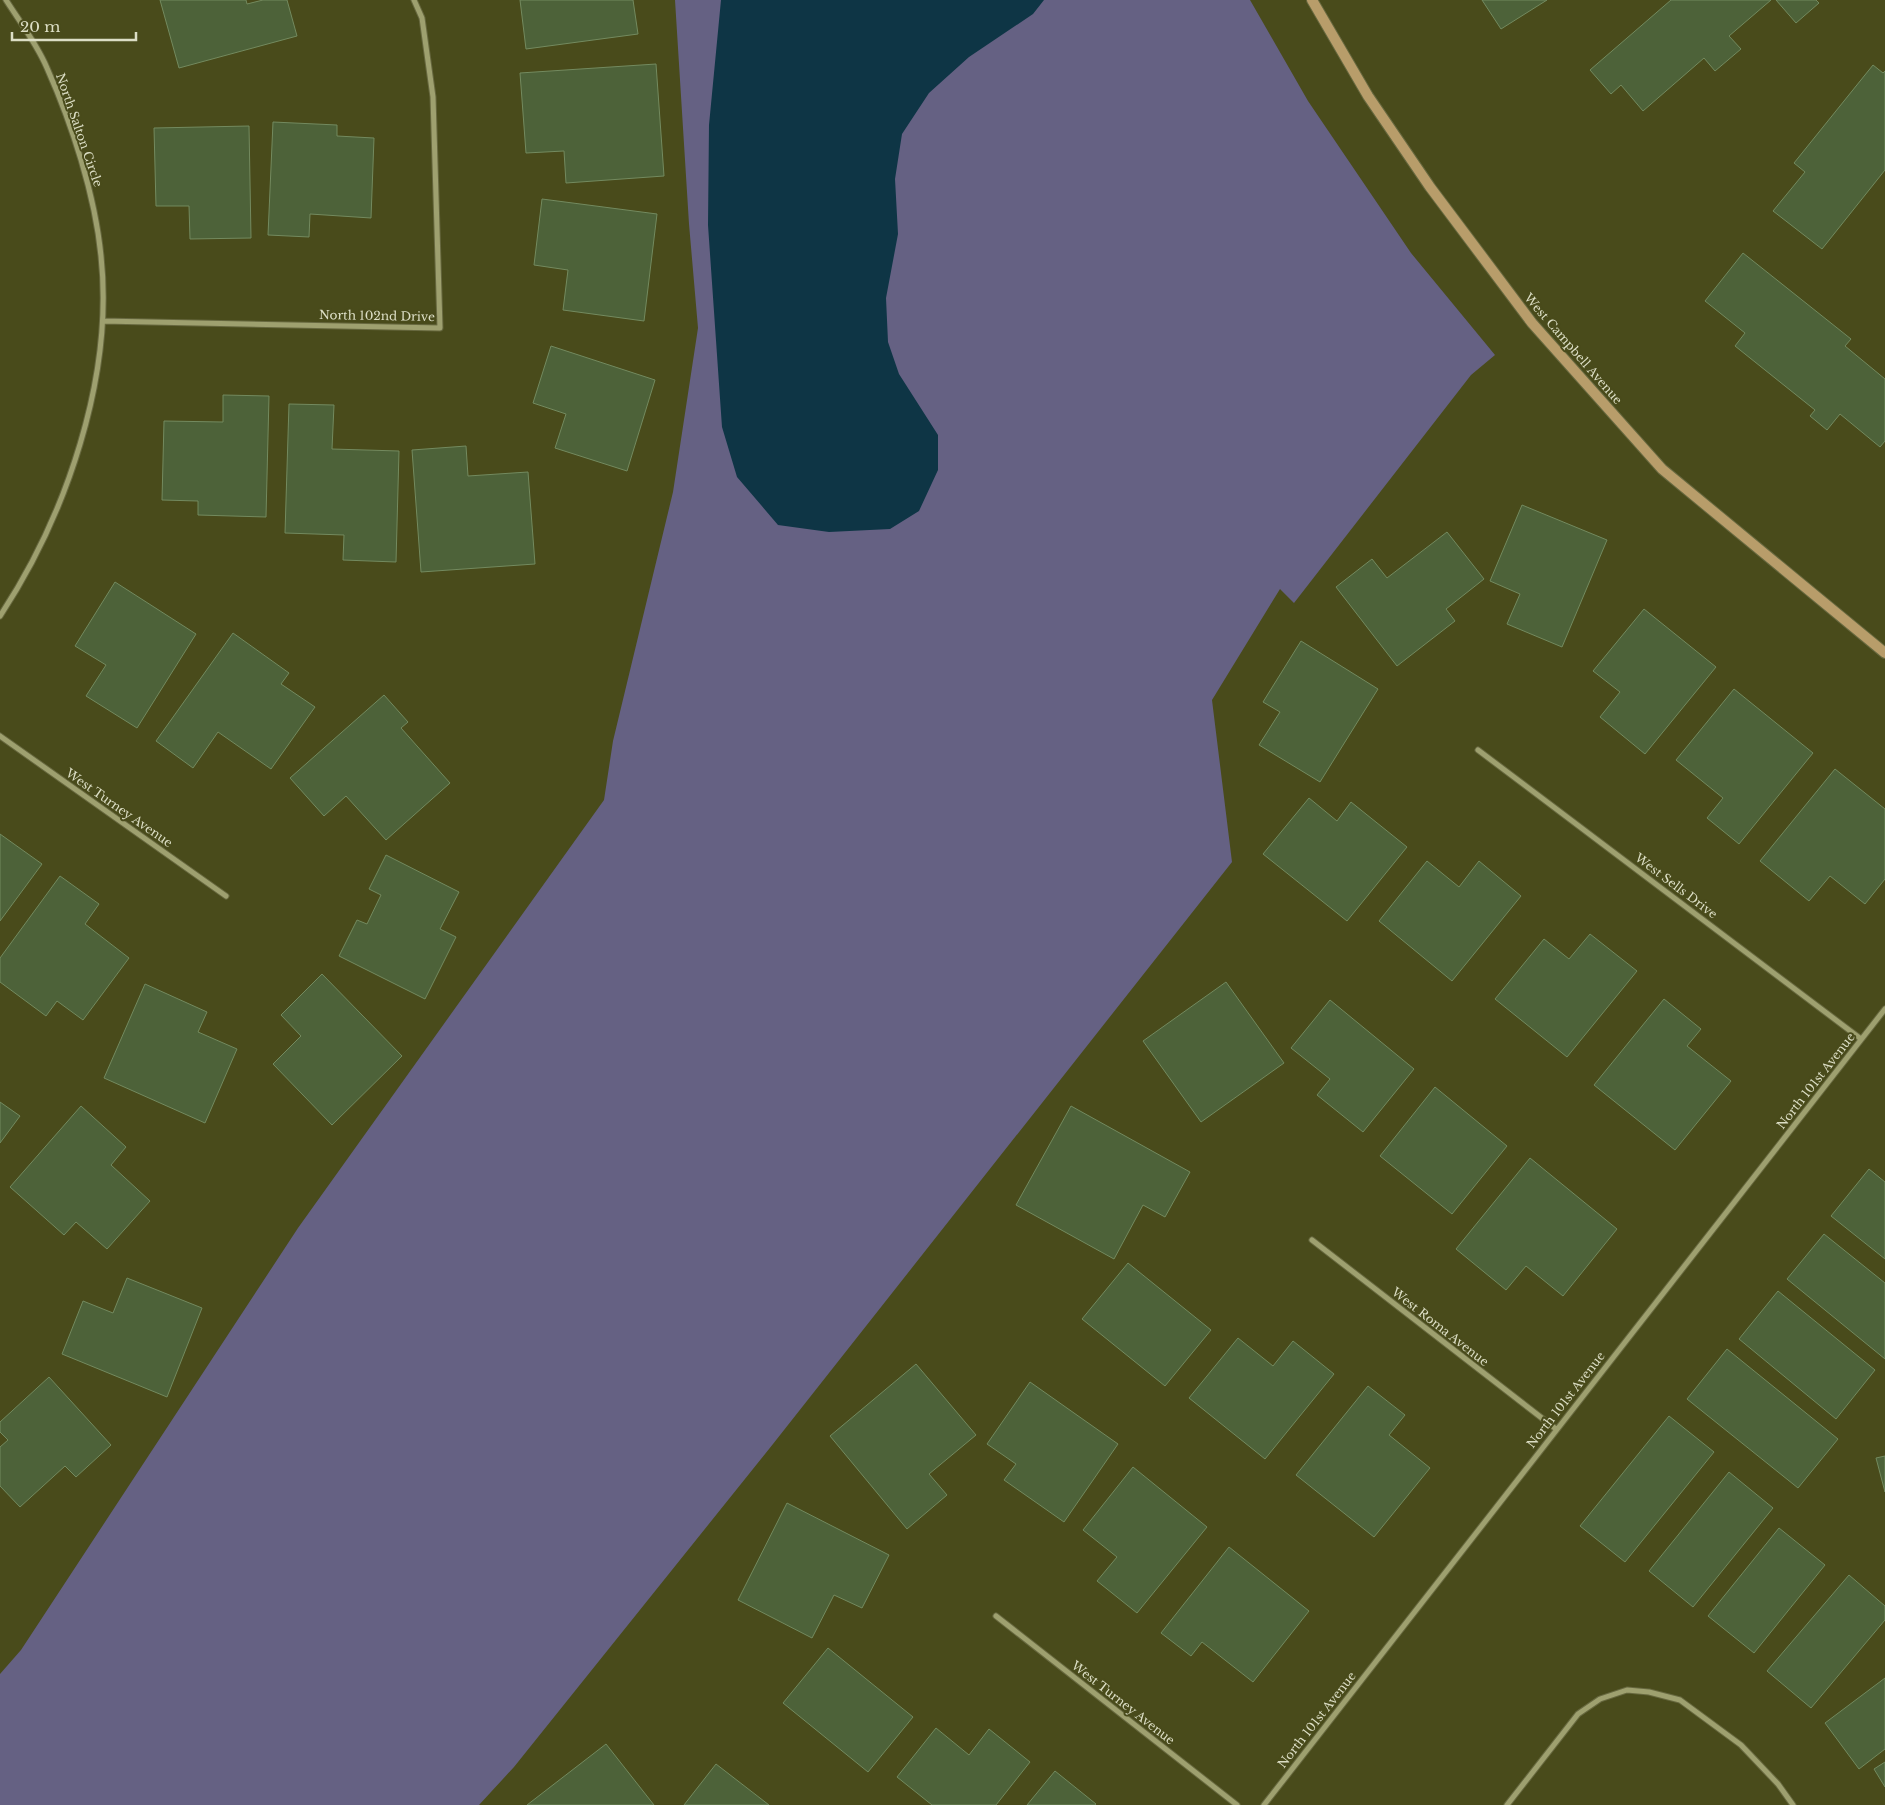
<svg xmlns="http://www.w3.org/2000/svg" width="1885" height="1805" font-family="'Libre Baskerville',serif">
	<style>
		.green { fill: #656183 }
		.water { fill: #0e3545 }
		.building { fill: #4d6239; stroke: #738a5f }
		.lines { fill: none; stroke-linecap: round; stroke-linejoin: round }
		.street-casing { stroke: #67683f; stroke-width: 7 }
		.secondary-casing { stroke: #67683f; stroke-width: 12 }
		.street { stroke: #9ea06f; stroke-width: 5 }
		.secondary { stroke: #b89d6a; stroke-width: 10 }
		.labels { text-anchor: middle; stroke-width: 4; stroke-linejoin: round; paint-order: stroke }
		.street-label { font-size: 12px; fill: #dcdec5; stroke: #494b1b }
	</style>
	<rect width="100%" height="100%" fill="#494b1b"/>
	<path class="green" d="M675,0H1250L1308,101L1411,253L1495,355L1471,375L1294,603L1280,589L1212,700L1232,862L773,1444L514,1767L479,1805H0V1674L21,1650L298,1228L604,800L613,741L673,492L698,328L689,224Z"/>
	<path class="water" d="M721,0H1044L1033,14L969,57L929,93L902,134L895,179L898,234L886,298L888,342L899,374L938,435V470L919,511L890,529L829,532L778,525L737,477L722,427L708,225L709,125Z"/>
	<path class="building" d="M160,0H246L247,4L263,0H287L297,36L179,68Z
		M520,0H633L638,34L526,49Z
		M1482,0H1547L1501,29Z
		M1671,0H1771L1729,36L1741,49L1715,71L1704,58L1643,111L1621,85L1611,94L1590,70Z
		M1776,0H1816L1819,3L1796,23Z
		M656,64L664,176L566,183L564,151L526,153L520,73Z
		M1873,65L1883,73L1885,71V170L1822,249L1773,211L1805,172L1794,163Z
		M273,122L337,125V136L374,138L371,218L310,214L309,237L268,235Z
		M249,126L251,238L190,239L189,206H156L154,128Z
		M542,199L657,214L644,321L563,310L568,270L534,265Z
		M1743,253L1851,339L1845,346L1885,379V441L1880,447L1840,414L1827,430L1810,416L1815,410L1735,346L1745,333L1705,301Z
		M551,346L655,380L627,471L555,448L566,414L533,403Z
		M223,395L269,396L266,517L198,515V501L162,500L164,421L223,422Z
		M289,404L334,405L332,449L399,451L396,562L343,560L344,535L285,533Z
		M466,446L468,476L528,472L535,564L421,572L412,450Z
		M1522,505L1607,540L1562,647L1507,624L1520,594L1490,581Z
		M1447,532L1484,579L1446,609L1455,621L1397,666L1336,587L1372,559L1387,578Z
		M115,582L196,634L137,728L86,696L106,665L75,646Z
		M1644,609L1716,667L1645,754L1600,717L1620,692L1593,671Z
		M233,633L289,673L281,684L315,707L271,769L218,732L193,768L156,741Z
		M1301,641L1378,689L1320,782L1259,745L1280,712L1263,702Z
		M1734,689L1813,753L1739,844L1707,818L1723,798L1676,760Z
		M384,695L408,722L401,728L450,783L386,840L346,796L324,816L290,778Z
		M1835,769L1885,809V879L1865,904L1830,876L1809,901L1760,861Z
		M1309,798L1337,821L1351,802L1407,847L1347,921L1263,854Z
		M0,834L42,864L0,921Z
		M386,855L459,892L440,929L456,937L425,999L339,956L357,920L367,924L381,895L369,889Z
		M1427,861L1459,887L1479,861L1521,896L1452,981L1379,921Z
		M60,876L99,904L85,924L129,958L83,1020L57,1001L46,1016L0,982V958Z
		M1590,934L1637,971L1567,1057L1495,999L1544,939L1569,959Z
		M322,974L402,1056L332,1125L273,1064L301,1036L281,1015Z
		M1226,982L1284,1063L1201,1122L1143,1041Z
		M145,984L207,1012L198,1032L237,1049L205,1123L104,1078Z
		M1664,999L1701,1029L1687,1046L1731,1081L1675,1150L1594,1085Z
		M1330,1000L1414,1069L1363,1132L1317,1095L1330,1079L1291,1048Z
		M1435,1087L1507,1146L1452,1214L1380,1156Z
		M0,1102L20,1116L0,1143Z
		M81,1106L126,1147L111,1165L150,1201L107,1249L76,1222L64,1235L10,1187Z
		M1071,1106L1190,1172L1165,1217L1143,1205L1114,1259L1016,1205Z
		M1530,1158L1617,1229L1563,1296L1526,1266L1506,1290L1456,1249Z
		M1869,1169L1885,1182V1259L1831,1216Z
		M1824,1234L1885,1283V1359L1787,1279Z
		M1128,1263L1211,1330L1165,1386L1082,1319Z
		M127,1278L202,1308L167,1397L62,1354L83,1301L113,1313Z
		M1778,1291L1875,1370L1836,1419L1739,1339Z
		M1238,1338L1273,1366L1293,1341L1334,1374L1265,1459L1189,1398Z
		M1727,1349L1838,1439L1798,1488L1687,1399Z
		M916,1364L976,1435L929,1474L947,1495L907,1529L830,1436Z
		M49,1377L111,1445L76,1477L65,1466L20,1507L0,1486V1447L8,1440L0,1432V1422Z
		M1030,1382L1118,1444L1064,1522L1004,1480L1016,1464L987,1444Z
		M1368,1386L1405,1415L1389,1435L1430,1468L1374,1537L1296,1475Z
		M1669,1416L1714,1452L1625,1562L1580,1526Z
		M1885,1456V1492L1876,1458Z
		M1133,1467L1207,1527L1137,1613L1097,1581L1117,1557L1083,1530Z
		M1729,1472L1773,1508L1693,1607L1649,1571Z
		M787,1503L889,1555L862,1608L834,1595L812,1638L738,1600Z
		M1779,1528L1825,1565L1754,1653L1708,1616Z
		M1229,1547L1309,1611L1253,1682L1202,1642L1191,1656L1161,1633Z
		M1849,1575L1885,1606V1620L1811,1708L1767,1671Z
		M828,1648L913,1717L868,1772L783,1703Z
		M1885,1678V1749L1859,1769L1825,1723Z
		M936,1728L969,1755L989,1729L1030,1762L996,1805H932L897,1777Z
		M606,1744L654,1805H527Z
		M1885,1762V1787L1874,1769Z
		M716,1764L769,1805H684Z
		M1055,1771L1096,1804L1095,1805H1027Z"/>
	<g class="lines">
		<defs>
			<path id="street" d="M103,321L440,328L433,97L422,18L414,0
				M0,616C66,516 114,377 101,256C95,195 72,124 47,68C37,44 20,22 6,0
				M0,736L226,896
				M1478,750L1861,1039
				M1312,1240L1556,1429
				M996,1616L1237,1805
				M1264,1805L1885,1009
				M1507,1805L1578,1714L1600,1699L1627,1690L1649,1692L1680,1700L1741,1745L1778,1784L1793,1805"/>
			<path id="secondary" d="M1312,0L1368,96L1430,187L1532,323L1662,469L1885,653"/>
		</defs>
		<use href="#street" class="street-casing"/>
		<use href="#secondary" class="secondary-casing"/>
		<use href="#street" class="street"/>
		<use href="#secondary" class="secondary"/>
	</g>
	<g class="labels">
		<g class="street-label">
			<text transform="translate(79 130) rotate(71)" y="4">North Salton Circle</text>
			<text transform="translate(377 316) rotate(1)" y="4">North 102nd Drive</text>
			<text transform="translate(1573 349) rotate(49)" y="4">West Campbell Avenue</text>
			<text transform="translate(119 808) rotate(35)" y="4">West Turney Avenue</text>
			<text transform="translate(1676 886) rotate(37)" y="4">West Sells Drive</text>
			<text transform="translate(1816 1081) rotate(-52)" y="4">North 101st Avenue</text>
			<text transform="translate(1440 1327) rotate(38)" y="4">West Roma Avenue</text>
			<text transform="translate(1566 1400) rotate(-52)" y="4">North 101st Avenue</text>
			<text transform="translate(1123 1703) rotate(38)" y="4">West Turney Avenue</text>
			<text transform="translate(1317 1720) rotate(-52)" y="4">North 101st Avenue</text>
		</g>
	</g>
	<path d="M12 32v8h124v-8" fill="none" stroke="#dcdec5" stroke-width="2.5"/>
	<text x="20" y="32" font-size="15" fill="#dcdec5" stroke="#494b1b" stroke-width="4" paint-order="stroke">20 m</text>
</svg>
